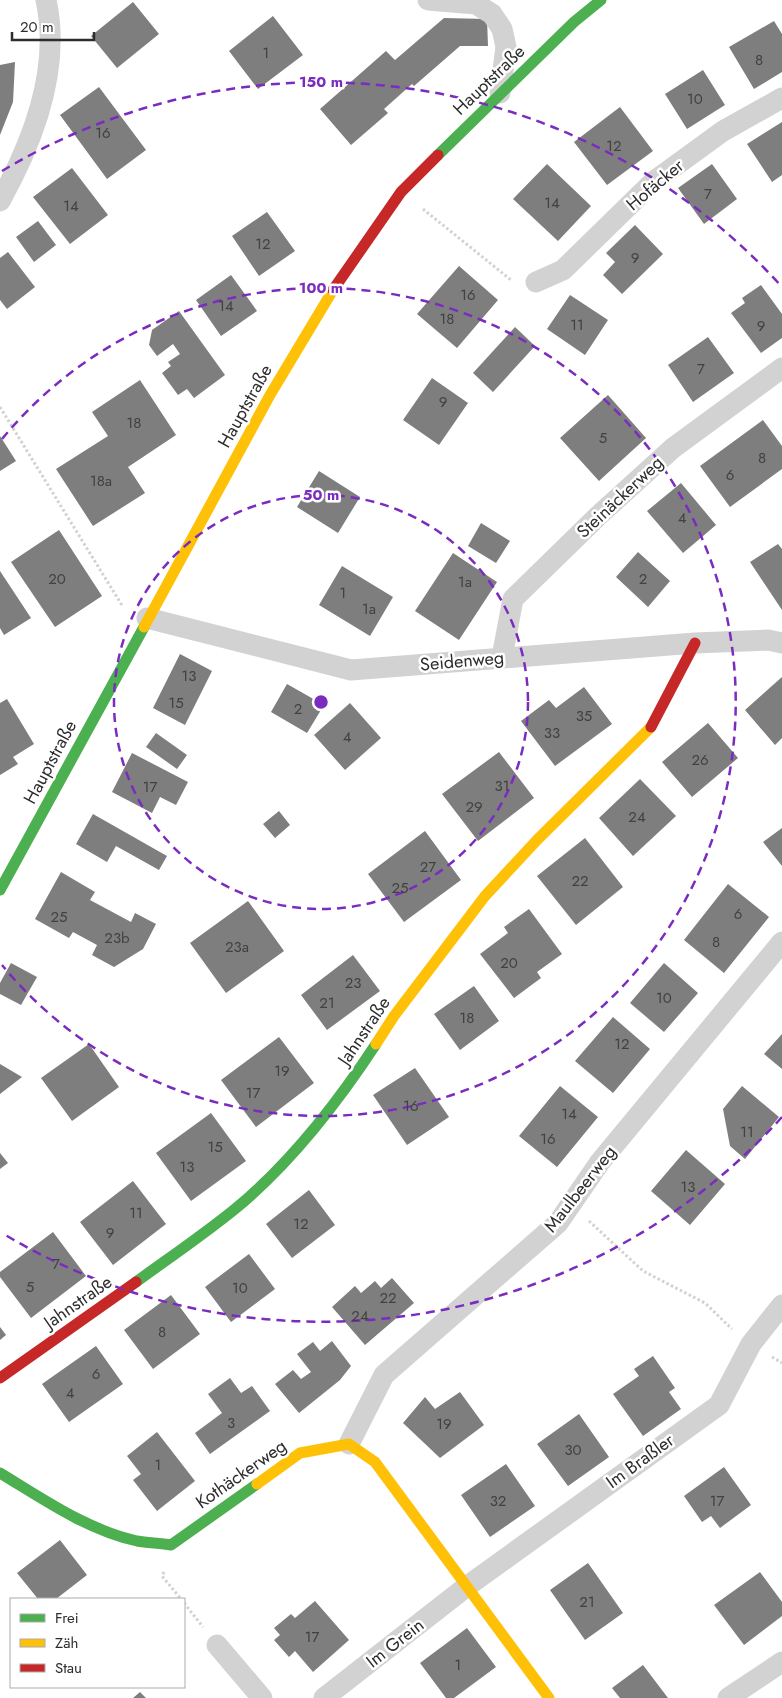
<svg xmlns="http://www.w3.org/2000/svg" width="782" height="1698" font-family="Jost,sans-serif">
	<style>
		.building { fill: #7e7e7e }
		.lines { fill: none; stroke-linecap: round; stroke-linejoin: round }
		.path { stroke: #d2d2d2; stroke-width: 3; stroke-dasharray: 2.5 2.5; stroke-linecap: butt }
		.street { stroke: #d2d2d2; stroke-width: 21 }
		.fast { stroke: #4caf50; stroke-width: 11 }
		.slow { stroke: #ffc107; stroke-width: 11 }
		.jam { stroke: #c62828; stroke-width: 11 }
		.ring { fill: none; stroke: #7b2cbf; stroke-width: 2.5; stroke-dasharray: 9 6 }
		.labels { text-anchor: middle; stroke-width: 5; stroke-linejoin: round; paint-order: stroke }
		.number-label { font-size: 15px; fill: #414141 }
		.street-label { font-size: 18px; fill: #2d2d2d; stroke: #fff }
		.centre { fill: #7b2cbf; stroke: #fff; stroke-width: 2.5 }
		.ring-label { font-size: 15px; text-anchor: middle; font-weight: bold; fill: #7b2cbf; stroke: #fff; stroke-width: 5; stroke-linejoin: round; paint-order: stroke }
	</style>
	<rect width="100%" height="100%" fill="#fff"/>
	<path class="building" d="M133,2L159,34L117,68L91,36Z
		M273,16L303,55L258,89L229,51Z
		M444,18L487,19L488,46H460L414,86L412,84L384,109L388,113L351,145L320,109L386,51L395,60Z
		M774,21L782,34V72L754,89L729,47Z
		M15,62L13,102L0,135V65Z
		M703,70L725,105L687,129L665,94Z
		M99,87L146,150L107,179L60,115Z
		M620,107L653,151L607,185L574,142Z
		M782,122V175L772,182L747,144Z
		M547,164L591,206L558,241L513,199Z
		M712,164L737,199L704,224L678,188Z
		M72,168L108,215L70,244L33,197Z
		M267,212L295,251L259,276L232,236Z
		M38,221L56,245L34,262L16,237Z
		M635,225L663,254L622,294L603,275L615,262L606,253Z
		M8,252L35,287L7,309L0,300V258Z
		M459,266L498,300L457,348L417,314Z
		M231,275L257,311L221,336L196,300Z
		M761,285L782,314V338L761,353L731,313L745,303L742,298Z
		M570,295L608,320L585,355L547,329Z
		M179,311L225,375L194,398L187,389L178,395L162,373L171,366L168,362L180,354L173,344L157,356L149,345L152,330Z
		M515,327L535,346L493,392L473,373Z
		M708,337L734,373L693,402L668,365Z
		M432,378L468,403L439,445L403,420Z
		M140,380L176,435L128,467L145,493L93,526L56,469L108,436L92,412Z
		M608,395L646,438L599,481L560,438Z
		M763,420L782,446V469L730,507L700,466Z
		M0,436L16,461L0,471Z
		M319,471L360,497L338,533L297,507Z
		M681,483L716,525L683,553L647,511Z
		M481,523L510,541L496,563L468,546Z
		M59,530L102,596L55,627L11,562Z
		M778,544L782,549V610L750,562Z
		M638,552L670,581L648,607L616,577Z
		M453,553L497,582L459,640L415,611Z
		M342,566L393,597L370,636L319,605Z
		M0,571L31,618L4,635L0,628Z
		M180,654L212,671L185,725L153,708Z
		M782,677V738L775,745L745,710Z
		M287,684L324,705L307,733L271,712Z
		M584,687L612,724L555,766L521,721L549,700L556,708Z
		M7,699L34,744L13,757L18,764L0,775V703Z
		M350,703L381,738L345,770L314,735Z
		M708,723L738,758L692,797L662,762Z
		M156,733L187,755L177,769L146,747Z
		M499,752L534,798L478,841L442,794Z
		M132,753L188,782L176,805L160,797L152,813L112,792Z
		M640,779L676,816L633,856L599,818Z
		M279,811L290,825L275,838L263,824Z
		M93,814L167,856L159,870L116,846L107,862L76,844Z
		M782,828V866L763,842Z
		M425,831L461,880L404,922L368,874Z
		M585,838L623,887L576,925L537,876Z
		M61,872L95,892L90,900L131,922L135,913L156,924L143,949L114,967L92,955L97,945L73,932L69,938L35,919Z
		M728,884L769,917L724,973L684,940Z
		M248,901L284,951L226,993L190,943Z
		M529,909L562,954L537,972L541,978L514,998L480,954L508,933L504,927Z
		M353,955L380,991L327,1030L301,995Z
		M11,963L37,977L21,1005L0,994V983Z
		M664,963L698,993L664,1032L630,1003Z
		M474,986L499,1021L460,1050L434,1014Z
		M613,1017L650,1049L613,1093L575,1061Z
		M782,1034V1069L764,1054Z
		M279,1037L314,1083L256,1127L221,1080Z
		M89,1044L119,1087L72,1121L41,1078Z
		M0,1064L22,1077L0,1094Z
		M415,1068L449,1117L407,1145L373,1095Z
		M560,1086L598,1117L557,1167L519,1136Z
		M742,1086L779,1117L745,1159L730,1146L723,1109Z
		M211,1113L246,1161L191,1201L156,1153Z
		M686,1150L725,1184L690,1225L651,1191Z
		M0,1153L8,1163L0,1169Z
		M133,1181L166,1224L113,1265L80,1222Z
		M309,1190L335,1225L292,1258L266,1224Z
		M53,1232L86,1276L31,1318L0,1277V1272Z
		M249,1254L275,1289L231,1322L205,1287Z
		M392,1278L414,1303L365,1345L332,1307L355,1286L361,1293L375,1281L381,1288Z
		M171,1295L200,1334L153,1369L124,1330Z
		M0,1327L6,1335L0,1340Z
		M332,1341L351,1366L340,1380L299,1413L275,1384L293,1370L301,1379L311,1372L297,1354L313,1342L320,1351Z
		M96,1346L123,1384L69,1422L42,1384Z
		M653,1356L675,1388L669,1392L681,1409L643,1436L613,1394L639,1376L634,1369Z
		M230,1378L241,1393L252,1386L270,1411L210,1454L195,1433L222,1413L208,1394Z
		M460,1392L484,1425L440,1458L403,1423L425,1397L435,1409Z
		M579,1414L609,1457L568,1486L537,1444Z
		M157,1432L195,1481L157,1511L133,1480L141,1474L127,1456Z
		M506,1464L535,1506L490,1537L461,1495Z
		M724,1467L751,1505L720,1528L711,1516L702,1522L684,1496Z
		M60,1540L87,1575L56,1599H38L17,1573Z
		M588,1563L623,1613L585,1640L550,1590Z
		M760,1572L782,1602V1616L744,1645L714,1605Z
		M315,1601L349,1640L313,1672L295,1651L289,1657L274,1640L280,1635L274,1628L291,1614L295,1618Z
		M467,1628L496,1667L454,1698H446L420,1663Z
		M643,1665L668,1698H620L612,1688Z
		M140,1692L146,1698H133Z"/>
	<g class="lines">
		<path class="path" d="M423,209L511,280
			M0,407L123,607
			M589,1221L643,1271L705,1303L732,1329
			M772,1357L782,1363
			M164,1572L162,1576L181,1599
			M184,1603L203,1627"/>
		<path class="street" d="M428,0L476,4L492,14L502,29L506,47L500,93
			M0,201C33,142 61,68 46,0
			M536,282L563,270L653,182L723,131L782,98
			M147,618L351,670L695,643L768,640L782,643
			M502,657L513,599L598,516L673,448L782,368
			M349,1444L384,1375L558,1223L600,1162L782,942
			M217,1645L262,1698
			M324,1698L466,1587L719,1405L751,1344L782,1305
			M728,1698L782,1662"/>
		<path class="fast" d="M438,155L574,22L601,0
			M0,890L144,627
			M136,1282C169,1258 203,1235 235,1209C291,1163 336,1105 376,1044
			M0,1473C43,1499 87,1530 137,1541C148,1543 160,1543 171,1545L257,1484"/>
		<path class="slow" d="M144,627L270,395L333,290
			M376,1044L394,1016L485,896L537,840L651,727
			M257,1484L300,1453L349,1444L375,1462L549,1698"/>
		<path class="jam" d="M333,290L401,192L438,155
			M651,727L695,643
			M0,1378L136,1282"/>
	</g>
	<g class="ring">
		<circle cx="321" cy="702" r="207"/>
		<path d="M2 439A414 414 0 1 1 2 965"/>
		<path d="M782 1117A620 620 0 0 1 2 1233M2 171A620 620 0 0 1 782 287"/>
	</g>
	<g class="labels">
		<g class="number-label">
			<text x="266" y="58">1</text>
			<text x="759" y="65">8</text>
			<text x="695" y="104">10</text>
			<text x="103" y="138">16</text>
			<text x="614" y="151">12</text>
			<text x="708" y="199">7</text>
			<text x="552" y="208">14</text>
			<text x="71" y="211">14</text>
			<text x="263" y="249">12</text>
			<text x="635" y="263">9</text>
			<text x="468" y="300">16</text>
			<text x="226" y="311">14</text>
			<text x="447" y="324">18</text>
			<text x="577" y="330">11</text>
			<text x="761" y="331">9</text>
			<text x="701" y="374">7</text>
			<text x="443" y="407">9</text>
			<text x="134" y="428">18</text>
			<text x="603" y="443">5</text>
			<text x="762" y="463">8</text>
			<text x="730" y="480">6</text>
			<text x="101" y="486">18a</text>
			<text x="682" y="523">4</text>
			<text x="57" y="584">20</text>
			<text x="643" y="584">2</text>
			<text x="465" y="587">1a</text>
			<text x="343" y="598">1</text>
			<text x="369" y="614">1a</text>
			<text x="189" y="681">13</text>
			<text x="176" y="708">15</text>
			<text x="298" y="714">2</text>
			<text x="584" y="721">35</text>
			<text x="552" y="738">33</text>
			<text x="347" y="742">4</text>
			<text x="700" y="765">26</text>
			<text x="502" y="791">31</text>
			<text x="150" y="792">17</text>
			<text x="474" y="812">29</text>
			<text x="637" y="822">24</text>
			<text x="428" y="872">27</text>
			<text x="580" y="886">22</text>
			<text x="400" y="893">25</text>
			<text x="738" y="919">6</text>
			<text x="59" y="922">25</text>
			<text x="117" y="943">23b</text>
			<text x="716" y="947">8</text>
			<text x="237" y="952">23a</text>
			<text x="509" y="968">20</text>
			<text x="353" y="988">23</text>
			<text x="664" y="1003">10</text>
			<text x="327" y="1008">21</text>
			<text x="467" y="1023">18</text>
			<text x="622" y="1049">12</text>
			<text x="282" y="1076">19</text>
			<text x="253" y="1098">17</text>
			<text x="411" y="1111">16</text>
			<text x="569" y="1119">14</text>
			<text x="747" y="1137">11</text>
			<text x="548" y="1144">16</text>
			<text x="215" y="1152">15</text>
			<text x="187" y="1172">13</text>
			<text x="688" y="1192">13</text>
			<text x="136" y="1218">11</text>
			<text x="301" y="1229">12</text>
			<text x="110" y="1238">9</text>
			<text x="56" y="1269">7</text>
			<text x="30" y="1292">5</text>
			<text x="240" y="1293">10</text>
			<text x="388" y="1303">22</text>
			<text x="360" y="1321">24</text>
			<text x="162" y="1337">8</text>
			<text x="96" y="1379">6</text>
			<text x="70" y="1398">4</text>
			<text x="231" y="1428">3</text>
			<text x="444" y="1429">19</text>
			<text x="573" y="1455">30</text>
			<text x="158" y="1470">1</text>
			<text x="498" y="1506">32</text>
			<text x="717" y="1506">17</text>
			<text x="587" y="1607">21</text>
			<text x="312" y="1642">17</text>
			<text x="458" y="1670">1</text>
		</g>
		<g class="street-label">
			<text transform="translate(489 80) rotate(-44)" y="6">Hauptstraße</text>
			<text transform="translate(655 185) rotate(-40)" y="6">Hofäcker</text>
			<text transform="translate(245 406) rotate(-61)" y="6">Hauptstraße</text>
			<text transform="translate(620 497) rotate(-43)" y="6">Steinäckerweg</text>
			<text transform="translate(462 661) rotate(-5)" y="6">Seidenweg</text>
			<text transform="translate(50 762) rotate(-62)" y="6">Hauptstraße</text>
			<text transform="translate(364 1031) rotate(-56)" y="6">Jahnstraße</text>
			<text transform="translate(580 1189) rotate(-52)" y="6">Maulbeerweg</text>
			<text transform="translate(78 1302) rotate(-35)" y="6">Jahnstraße</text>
			<text transform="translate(640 1461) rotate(-36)" y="6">Im Braßler</text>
			<text transform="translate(241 1474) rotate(-35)" y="6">Kothäckerweg</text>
			<text transform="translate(395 1643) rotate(-38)" y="6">Im Grein</text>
		</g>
	</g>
	<circle cx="321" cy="702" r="8" class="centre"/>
	<g class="ring-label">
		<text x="321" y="87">150 m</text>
		<text x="321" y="293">100 m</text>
		<text x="321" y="500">50 m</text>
	</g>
	<rect x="10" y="1598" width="175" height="90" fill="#ffffff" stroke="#ababab"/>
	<rect x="20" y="1614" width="25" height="8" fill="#4caf50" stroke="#ababab"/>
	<text x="55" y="1623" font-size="15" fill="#2d2d2d">Frei</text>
	<rect x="20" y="1639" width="25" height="8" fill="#ffc107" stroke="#ababab"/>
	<text x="55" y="1648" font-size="15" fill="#2d2d2d">Zäh</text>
	<rect x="20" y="1664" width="25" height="8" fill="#c62828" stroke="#ababab"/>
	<text x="55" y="1673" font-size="15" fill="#2d2d2d">Stau</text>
	<path d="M12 32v8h82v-8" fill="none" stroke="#2d2d2d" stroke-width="2.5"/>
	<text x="20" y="32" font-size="15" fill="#2d2d2d" stroke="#ffffff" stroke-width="4" paint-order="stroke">20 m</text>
</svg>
